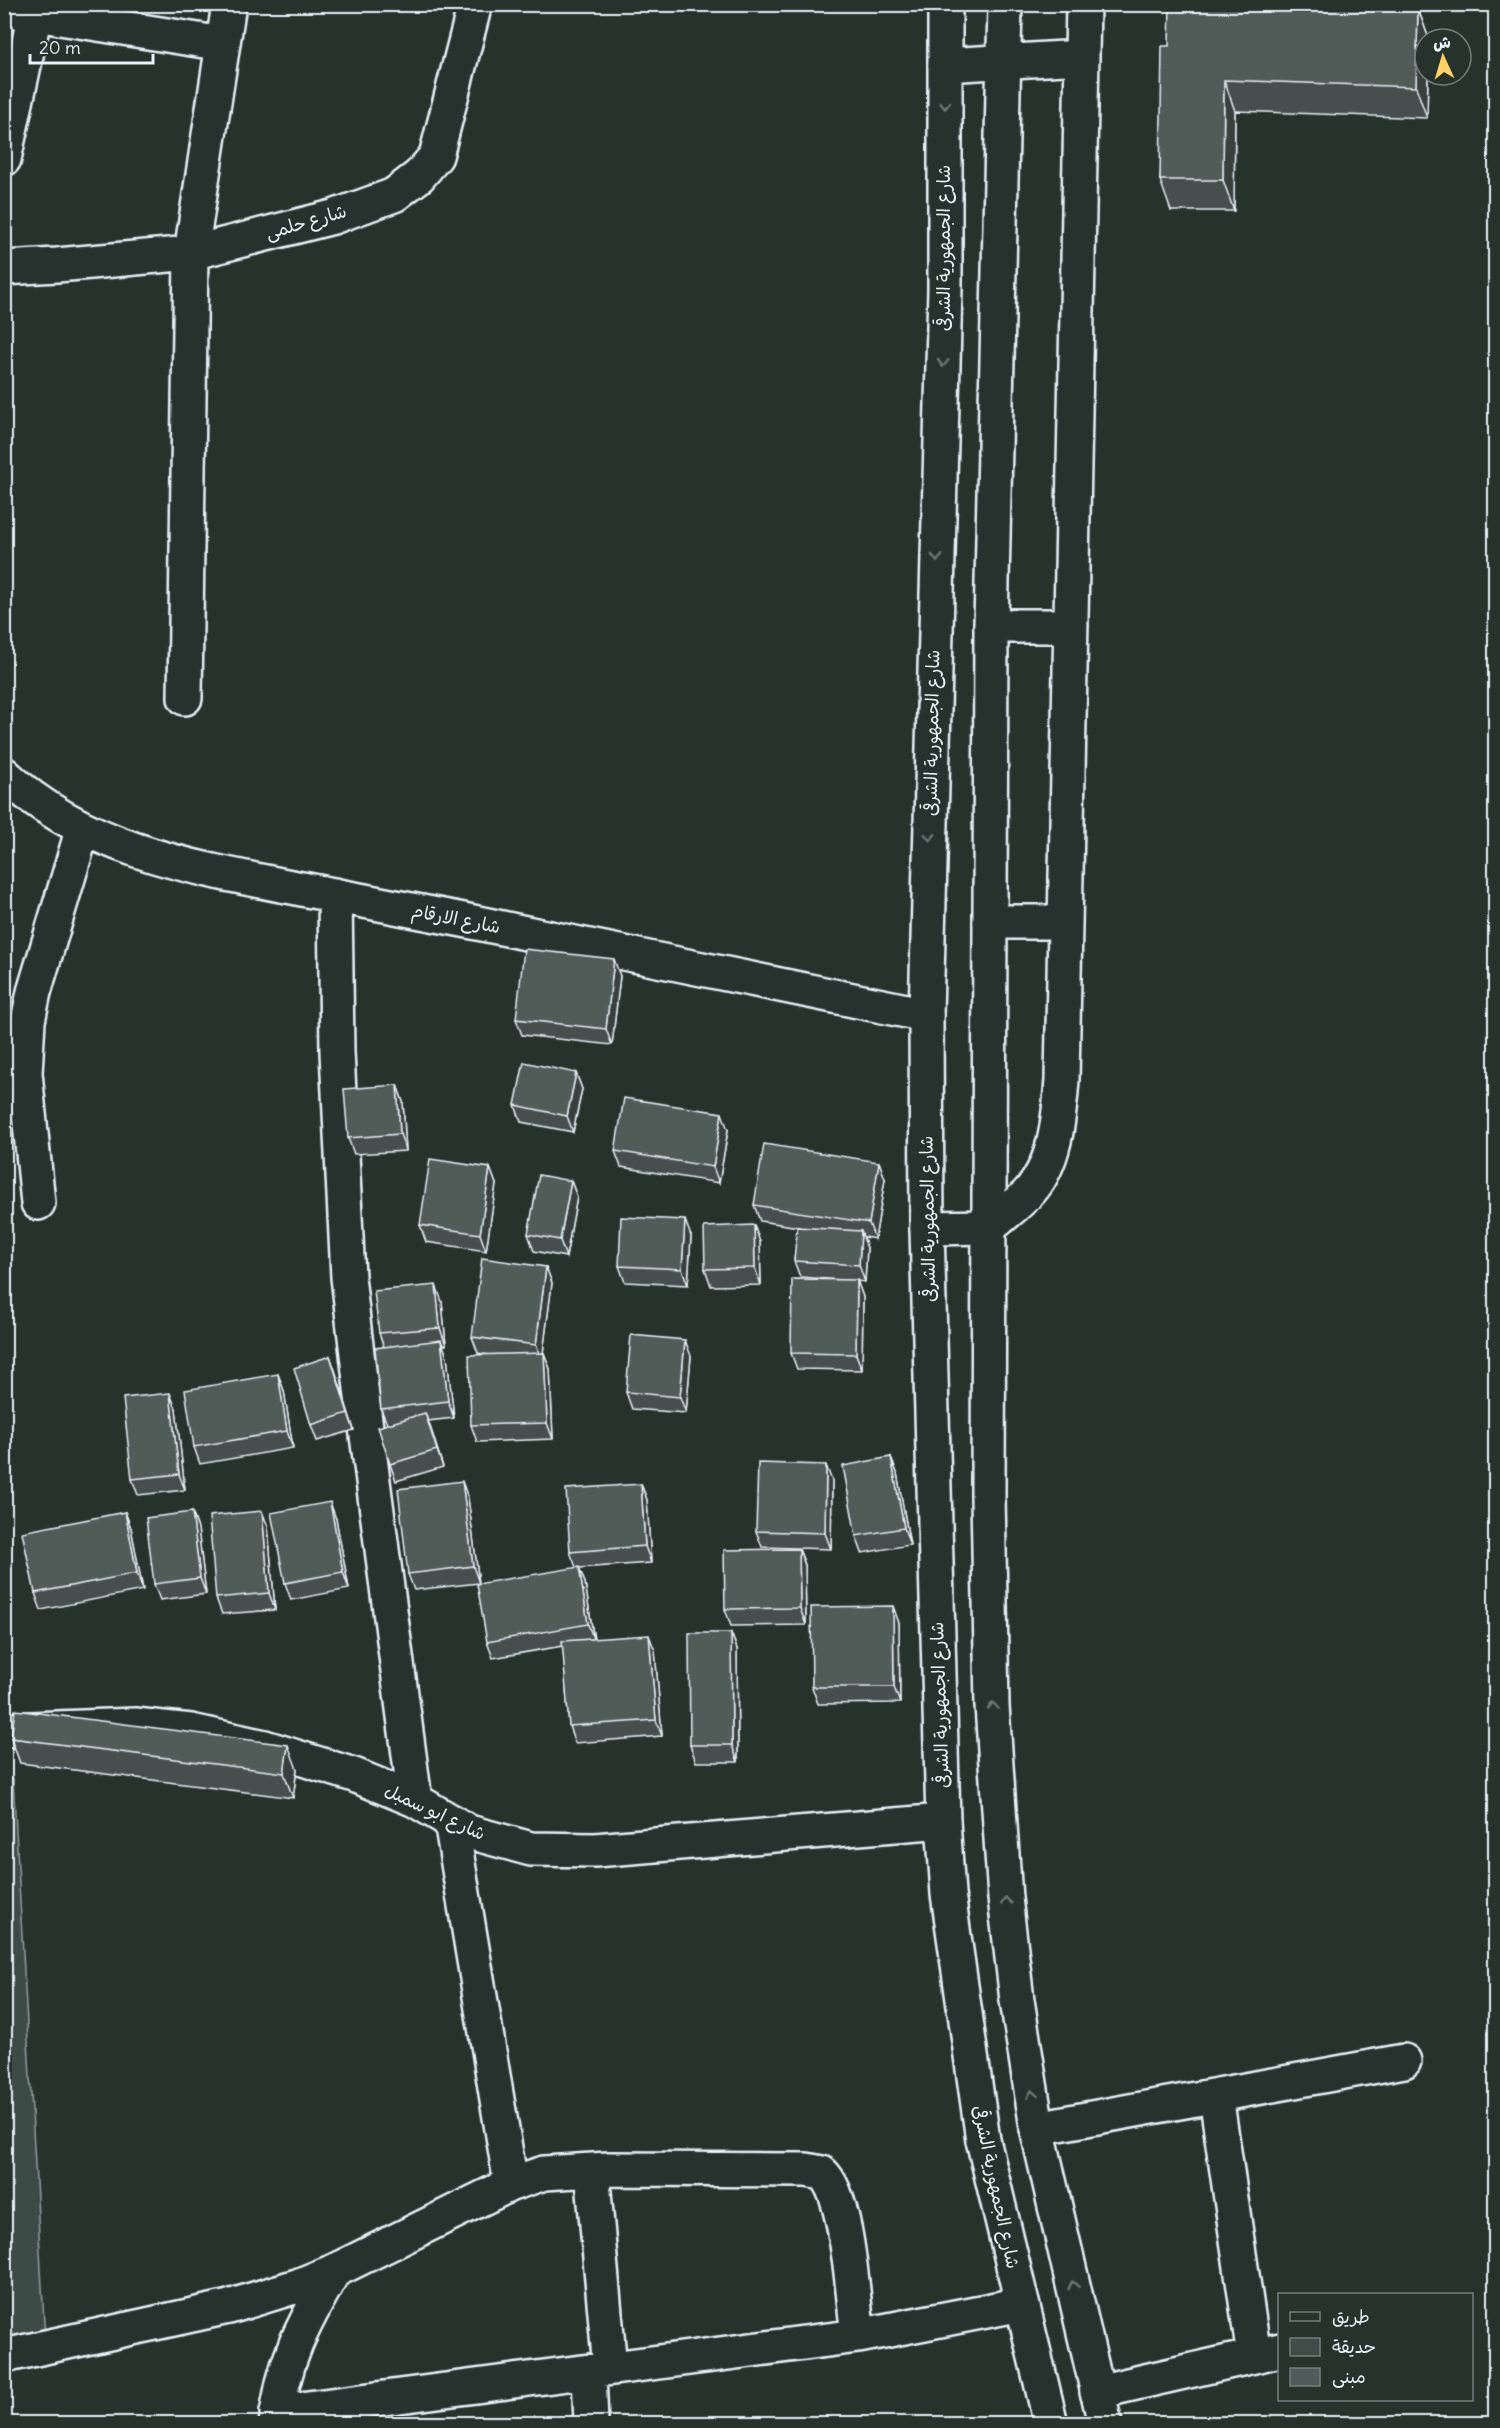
<svg xmlns="http://www.w3.org/2000/svg" width="1500" height="2428" font-family="Delius,'Playpen Sans Arabic',sans-serif">
	<style>
		.green { fill: #3e4b47; stroke: #939ea0; stroke-width: 1.5 }
		.lines { fill: none; stroke-linecap: round; stroke-linejoin: round }
		.minor-casing { stroke: #e8f1f8; stroke-width: 38 }
		.major-casing { stroke: #e8f1f8; stroke-width: 38 }
		.minor { stroke: #26332d; stroke-width: 33 }
		.major { stroke: #26332d; stroke-width: 33 }
		.wall { fill: #454f4d; stroke: #e8f1f8; stroke-width: 1.5 }
		.shaded-wall { fill: #38403e; stroke: #e8f1f8; stroke-width: 1.5 }
		.building { fill: #505c59; stroke: #e8f1f8; stroke-width: 1.5 }
		.oneway { stroke: #6a7674 }
		.labels { text-anchor: middle; stroke-width: 4.5; stroke-linejoin: round; paint-order: stroke }
		.street-label { font-size: 18px; fill: #e8f1f8; stroke: #26332d }
	</style>
	<rect width="100%" height="100%" fill="#26332d"/>
	<filter id="ink" filterUnits="userSpaceOnUse"><feTurbulence type="fractalNoise" baseFrequency=".0167" numOctaves="2"/><feDisplacementMap in="SourceGraphic" scale="12" xChannelSelector="R" yChannelSelector="G"/><feConvolveMatrix kernelMatrix="1 2 1 2 8 2 1 2 1" color-interpolation-filters="sRGB"/></filter>
	<g filter="url(#ink)">
		<path class="green" d="M13,1778L45,2339L5,2341L4,1779Z"/>
		<g class="lines">
			<defs>
				<path id="minor" d="M4,9L223,44
					M945,65L1082,57
					M4,159L37,4
					M4,268L57,265L191,253L333,217L394,195L419,176L436,156L475,4
					M991,626H1071
					M185,698L191,253L229,4
					M4,774C84,850 198,869 302,889C356,899 409,910 463,920C617,952 772,983 926,1015
					M335,895L337,1052L348,1277L363,1405L415,1800
					M990,922H1065
					M38,1203L25,1073L28,1021L34,992L83,828
					M927,1228L990,1227C1003,1215 1019,1204 1031,1190C1056,1161 1059,1117 1062,1080L1083,4
					M4,1730L135,1725L191,1731L265,1747L354,1775L415,1800L469,1832L531,1849L595,1850L943,1821
					M451,1821L511,2184
					M1216,2096L1254,2356
					M1037,2128L1404,2061
					M592,2170L610,2368
					M4,2356L229,2307L297,2286L334,2271L511,2184L544,2173L609,2169L806,2170L822,2173C848,2195 853,2300 858,2336L1022,2304
					M589,2372L591,2424
					M1097,2392L1280,2350
					M277,2412L858,2336
					M276,2424C282,2362 304,2323 334,2271"/>
				<path id="major" d="M945,4V288L926,1015L927,1228L943,1821L948,1894L983,2140L1051,2424
					M1005,4L991,626L988,1496L992,1706L1005,1898L1017,2000L1037,2128L1105,2424"/>
			</defs>
			<use href="#minor" class="minor-casing"/>
			<use href="#major" class="major-casing"/>
			<use href="#minor" class="minor"/>
			<use href="#major" class="major"/>
		</g>
		<path class="wall" d="M1418,9L1429,39H1425V75H1428L1427,118L1235,111L1234,211H1171L1160,180L1169,46Z
			M620,976L612,1045L522,1035L516,1019Z
			M576,1073L582,1089L573,1132L521,1122L515,1105Z
			M397,1085L403,1102L406,1151L354,1154L348,1138Z
			M728,1130L719,1183L621,1167L615,1151Z
			M879,1162L885,1179L875,1239L864,1237L867,1248L865,1282L857,1281L863,1297L862,1370L797,1369L791,1353L840,1280L800,1277L794,1261L799,1227L760,1221L754,1205Z
			M490,1168L496,1184L486,1251L426,1242L420,1225Z
			M571,1181L577,1197L566,1257L534,1251L528,1234Z
			M691,1236L688,1285L625,1282L619,1266Z
			M760,1242L761,1285L711,1286L705,1269Z
			M546,1267L552,1283L543,1353H544L550,1369L553,1439L477,1442L471,1425L490,1355L478,1353L472,1337Z
			M442,1302L446,1345H443L447,1357L454,1418L428,1421L443,1467L396,1481L390,1464L387,1424L381,1409L384,1347L379,1333Z
			M330,1356L354,1430L317,1441L311,1425Z
			M691,1356L686,1413L632,1409L626,1392Z
			M278,1374L284,1391L293,1448L200,1464L194,1447Z
			M176,1409L185,1490L138,1495L132,1479Z
			M891,1457L897,1473L910,1545L862,1553L856,1536Z
			M832,1481L831,1549L762,1547L756,1531Z
			M641,1484L647,1500L651,1563L579,1568L585,1583L594,1639L655,1651L662,1736L575,1743L569,1726L563,1646L493,1658L487,1642L576,1567L570,1552Z
			M468,1498L479,1583L414,1590L408,1574Z
			M125,1512L131,1528L143,1590L41,1610L35,1593Z
			M192,1512L198,1529L206,1594L160,1600L154,1584Z
			M336,1519L349,1589L291,1600L285,1583Z
			M268,1527L275,1610L222,1614L216,1598Z
			M799,1549L805,1565L806,1625L731,1626L725,1609Z
			M899,1623L900,1703L818,1704L812,1687Z
			M731,1633L737,1649L738,1762H696L690,1745Z
			M11,1738L297,1769L293,1798L20,1763Z"/>
		<path class="shaded-wall" d="M1418,9L1429,39H1425V75H1428L1427,118L1416,87Z
			M1224,80L1235,111L1234,211L1223,180Z
			M614,959L620,976L612,1045L606,1029Z
			M576,1073L582,1089L573,1132L567,1116Z
			M397,1085L403,1102L406,1151L400,1134Z
			M722,1113L728,1130L719,1183L713,1167Z
			M879,1162L885,1179L875,1239L869,1223Z
			M490,1168L496,1184L486,1251L480,1234Z
			M571,1181L577,1197L566,1257L560,1240Z
			M685,1220L691,1236L688,1285L682,1269Z
			M754,1225L760,1242L761,1285L755,1268Z
			M861,1231L867,1248L865,1282L859,1265Z
			M546,1267L552,1283L542,1361L536,1345Z
			M857,1280L863,1297L862,1370L856,1354Z
			M436,1285L442,1302L446,1345L440,1328Z
			M441,1340L447,1357L454,1418L448,1401Z
			M685,1340L691,1356L686,1413L680,1397Z
			M544,1353L550,1369L553,1439L547,1423Z
			M330,1356L336,1373L354,1430L348,1413Z
			M278,1374L284,1391L293,1448L287,1431Z
			M170,1393L176,1409L185,1490L179,1474Z
			M425,1413L431,1429L443,1467L437,1450Z
			M891,1457L897,1473L910,1545L904,1528Z
			M826,1465L832,1481L831,1549L825,1533Z
			M462,1481L468,1498L479,1583L473,1566Z
			M641,1484L647,1500L651,1563L645,1546Z
			M330,1502L336,1519L349,1589L343,1572Z
			M262,1511L268,1527L275,1610L269,1593Z
			M125,1512L131,1528L143,1590L137,1573Z
			M192,1512L198,1529L206,1594L200,1578Z
			M799,1549L805,1565L806,1625L800,1608Z
			M579,1567L585,1583L594,1641L588,1624Z
			M893,1606L899,1623L900,1703L894,1687Z
			M731,1633L737,1649L738,1762L732,1745Z
			M649,1635L655,1651L662,1736L656,1720Z
			M288,1745L297,1769L293,1798L284,1773Z"/>
		<path class="building" d="M1170,4H1290L1418,9L1416,87L1224,80L1223,180H1160L1162,46H1169Z
			M524,949L614,959L606,1029L516,1019Z
			M524,1062L576,1073L567,1116L515,1105Z
			M397,1085L400,1134L348,1138L344,1089Z
			M624,1098L722,1113L713,1167L615,1151Z
			M764,1144L879,1162L869,1223L754,1205Z
			M430,1159L490,1168L480,1234L420,1225Z
			M539,1175L571,1181L560,1240L528,1234Z
			M621,1217L685,1220L682,1269L619,1266Z
			M754,1225L755,1268L705,1269L704,1227Z
			M797,1227L861,1231L859,1265L794,1261Z
			M482,1258L546,1267L536,1345L472,1337Z
			M792,1279L857,1280L856,1354L791,1353Z
			M436,1285L440,1328L379,1333L374,1291Z
			M631,1335L685,1340L680,1397L626,1392Z
			M441,1340L448,1401L381,1409L375,1348Z
			M544,1353L547,1423L471,1425L469,1355Z
			M330,1356L348,1413L311,1425L294,1368Z
			M278,1374L287,1431L194,1447L185,1390Z
			M170,1393L179,1474L132,1479L123,1398Z
			M425,1413L437,1450L390,1464L378,1427Z
			M891,1457L904,1528L856,1536L843,1466Z
			M758,1463L826,1465L825,1533L756,1531Z
			M462,1481L473,1566L408,1574L398,1489Z
			M641,1484L645,1546L570,1552L566,1489Z
			M330,1502L343,1572L285,1583L271,1513Z
			M262,1511L269,1593L216,1598L209,1516Z
			M125,1512L137,1573L35,1593L22,1532Z
			M192,1512L200,1578L154,1584L146,1518Z
			M799,1549L800,1608L725,1609L724,1550Z
			M579,1567L588,1624L487,1642L477,1584Z
			M893,1606L894,1687H812L811,1607Z
			M689,1633H731L732,1745H690Z
			M649,1635L656,1720L569,1726L562,1641Z
			M15,1710L288,1745L284,1773L11,1738Z"/>
		<defs><path id="oneway-chevron" d="M-2-3.5L2.5 0L-2 3.5" fill="none" stroke-width="1.6" stroke-linecap="round" stroke-linejoin="round" transform="scale(1.5)"/></defs>
		<g class="oneway">
			<use href="#oneway-chevron" transform="translate(945 105) rotate(90)"/>
			<use href="#oneway-chevron" transform="translate(943 363) rotate(92)"/>
			<use href="#oneway-chevron" transform="translate(937 558) rotate(92)"/>
			<use href="#oneway-chevron" transform="translate(930 837) rotate(91)"/>
			<use href="#oneway-chevron" transform="translate(993 1706) rotate(-93)"/>
			<use href="#oneway-chevron" transform="translate(1006 1901) rotate(-96)"/>
			<use href="#oneway-chevron" transform="translate(1032 2094) rotate(-99)"/>
			<use href="#oneway-chevron" transform="translate(1073 2285) rotate(-103)"/>
		</g>
	</g>
	<g class="labels">
		<g class="street-label">
			<text transform="translate(306 222) rotate(-16)" y="6">شارع حلمى</text>
			<text transform="translate(944 248) rotate(-90)" y="6">شارع الجمهورية الشرقى</text>
			<text transform="translate(932 733) rotate(-89)" y="6">شارع الجمهورية الشرقى</text>
			<text transform="translate(456 919) rotate(11)" y="6">شارع الارقام</text>
			<text transform="translate(928 1219) rotate(-91)" y="6">شارع الجمهورية الشرقى</text>
			<text transform="translate(940 1705) rotate(-92)" y="6">شارع الجمهورية الشرقى</text>
			<text transform="translate(435 1812) rotate(25)" y="6">شارع ابو سمبل</text>
			<text transform="translate(996 2187) rotate(78)" y="6">شارع الجمهورية الشرقى</text>
		</g>
	</g>
	<rect width="1500" height="2428" fill="none" stroke="#26332d" stroke-width="24"/>
	<rect x="12" y="12" width="1476" height="2404" fill="none" stroke="#e8f1f8" stroke-width="2" filter="url(#ink)"/>
	<rect x="1278" y="2293" width="195" height="108" fill="#26332d" stroke="#747f7e" stroke-width="1.5"/>
	<rect x="1290" y="2312" width="30" height="9" fill="#26332d" stroke="#747f7e" stroke-width="1.5"/>
	<text x="1332" y="2323" font-size="18" fill="#e8f1f8">طريق</text>
	<rect x="1290" y="2338" width="30" height="18" fill="#3e4b47" stroke="#747f7e" stroke-width="1.5"/>
	<text x="1332" y="2353" font-size="18" fill="#e8f1f8">حديقة</text>
	<rect x="1290" y="2368" width="30" height="18" fill="#505c59" stroke="#747f7e" stroke-width="1.5"/>
	<text x="1332" y="2383" font-size="18" fill="#e8f1f8">مبنى</text>
	<g transform="translate(1443 57) rotate(356)"><circle r="28" fill="#26332d" stroke="#747f7e" stroke-width="1.5"/>
	<path d="M0-4.5L10 22L0 15L-10 22Z" fill="#ffd166"/>
	<text y="-9" font-size="16" font-weight="bold" text-anchor="middle" fill="#e8f1f8">ش</text>
	</g>
	<path d="M30 54v9h123v-9" fill="none" stroke="#e8f1f8" stroke-width="3"/>
	<text x="39" y="54" font-size="18" fill="#e8f1f8" stroke="#26332d" stroke-width="4.5" paint-order="stroke">20 m</text>
</svg>
